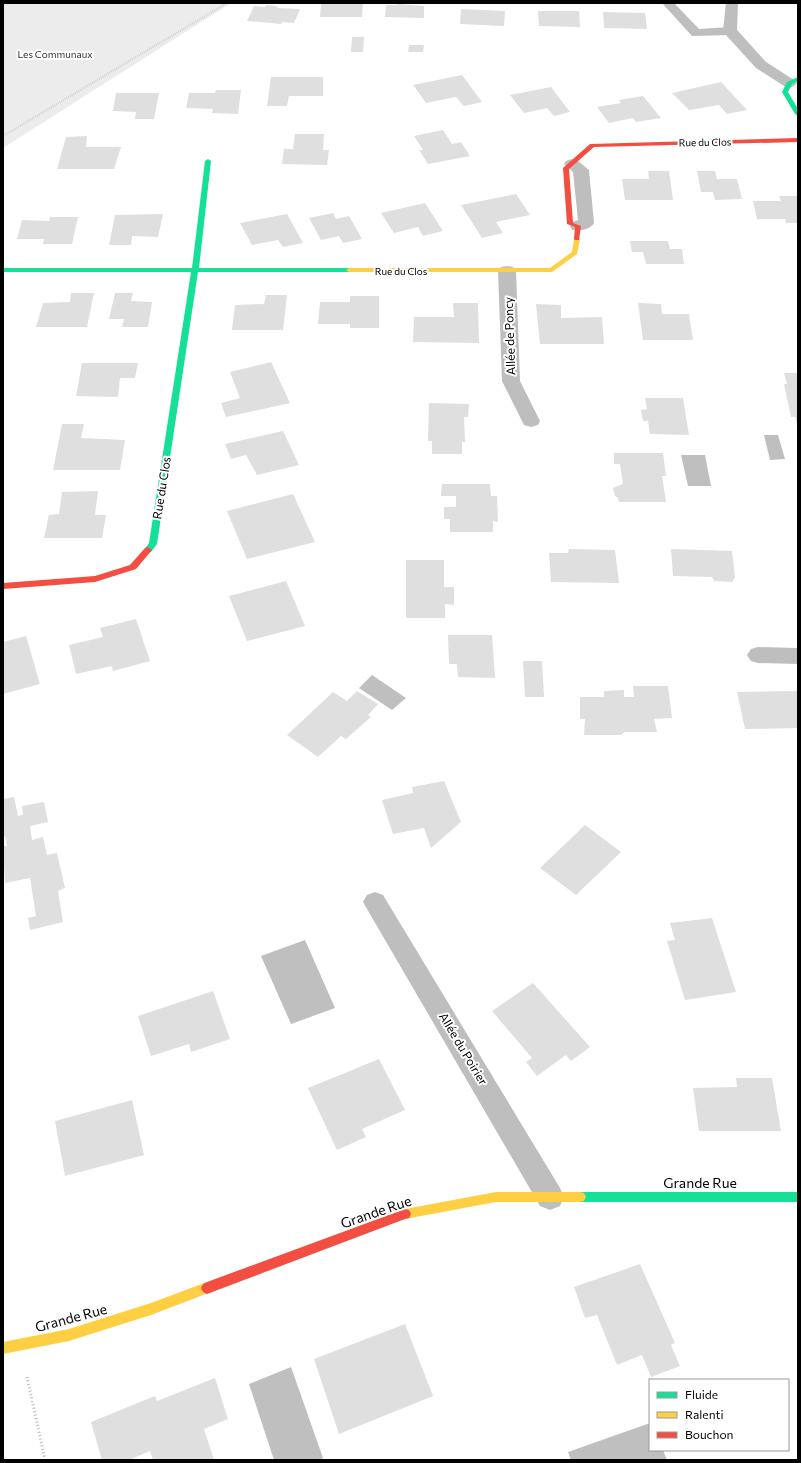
<svg xmlns="http://www.w3.org/2000/svg" width="801" height="1463" font-family="Commissioner,sans-serif">
	<style>
		.green { fill: #ececec }
		.water { fill: #bfbfbf }
		.building { fill: #dfdfdf }
		.lines { fill: none; stroke-linecap: round; stroke-linejoin: round }
		.path-far1 { stroke: #b9b9b9; stroke-width: 2; stroke-dasharray: 0.5 1.5; stroke-linecap: butt }
		.path { stroke: #b9b9b9; stroke-width: 3; stroke-dasharray: 1 2.5; stroke-linecap: butt }
		.lane { fill: #bebebe; fill-rule: evenodd }
		.street { fill: #bebebe; fill-rule: evenodd }
		.fast { fill: #16e098; fill-rule: evenodd }
		.slow { fill: #ffcf43; fill-rule: evenodd }
		.jam { fill: #f24e42; fill-rule: evenodd }
		.labels { text-anchor: middle; stroke-width: 4; stroke-linejoin: round; paint-order: stroke }
		.far-park-label { font-size: 10px; fill: #333; stroke: #fff }
		.far-street-label { font-size: 10px; fill: #000; stroke: #fff }
		.street-label { font-size: 12px; fill: #000; stroke: #fff }
		.near-street-label { font-size: 14px; fill: #000; stroke: #fff }
	</style>
	<rect width="100%" height="100%" fill="#fff"/>
	<path class="green" d="M3,3H231L3,148Z"/>
	<path class="water" d="M764,435H778L785,459L770,460Z
		M681,455H705L711,486H688Z
		M372,675L406,698L392,710L359,688Z
		M305,940L335,1008L291,1024L261,956Z
		M291,1367L323,1458L319,1460H274L249,1384Z
		M650,1423V1450H663L667,1460H571L568,1452Z"/>
	<path class="building" d="M321,3H363L362,17H320Z
		M397,4L424,6V18L385,17L386,5H397Z
		M266,5L278,6L277,8L300,9L294,23L282,22L281,24L247,21L254,6L265,7Z
		M461,9L505,11L504,26L460,24Z
		M538,11H579L580,27L539,26Z
		M603,12L645,13L647,29L604,28Z
		M352,37H364L363,52H351Z
		M409,45H424L423,52H408Z
		M462,75L482,102L464,106L456,97L426,103L413,85Z
		M271,77H323V96H289L287,106H267Z
		M721,82L747,110L727,114L719,105L689,110L672,93Z
		M551,87L570,112L554,116L547,108L524,113L510,95Z
		M216,90H241L238,114L212,113L213,109L186,108L189,93H215Z
		M116,93H159L154,119H135L136,112L113,111Z
		M643,96L661,118L636,122L633,118L609,123L597,107L621,103L619,100Z
		M443,130L452,144L461,142L470,156L428,164L419,150H423L414,136Z
		M295,134H324L323,150H329L327,165L282,164L284,149H293Z
		M87,136L86,147H121L114,169H57L66,137Z
		M648,171H669L673,200H625L622,179H649Z
		M697,171H715L717,179H737L742,199L715,200L713,192H701Z
		M516,194L530,215L496,222L503,233L482,238L461,205Z
		M779,196H798V223H786L785,219H757L753,201H781Z
		M425,203L443,231L423,236L418,227L394,233L381,213Z
		M333,213L336,219L349,216L362,239L343,243L339,236L321,240L309,218Z
		M163,214L158,237L132,236L131,245H109L115,215Z
		M287,214L303,243L283,247L278,240L252,245L240,223Z
		M50,217H78L72,244H43L44,239H17L22,220L49,221Z
		M630,241H668L670,249H682L684,264H646L643,252H632Z
		M71,293H94L87,327H36L43,303L70,302Z
		M115,293H133L131,301L152,302L148,327H122L124,319H109Z
		M266,295H287L283,330H232L235,305L264,304Z
		M350,296H379V328H350V324H318L320,302H350Z
		M453,303H478L479,343L413,342L414,317H454Z
		M638,303L661,304L662,314H689L693,340H643Z
		M536,304L561,305V318L602,317L604,344H540Z
		M271,362L290,403L226,417L221,403L240,398L230,372Z
		M82,363H138L135,378H120L118,397L76,396Z
		M784,373H798V427L795,417H791L784,384H787Z
		M645,398H683L689,435L650,434L648,421H643L641,410L647,409Z
		M429,403L469,404L468,417H464L465,442H462V454H432V441H428Z
		M62,424H84L81,438L125,440L120,470H53Z
		M283,431L299,465L257,475L246,455L231,459L225,444Z
		M614,453H663L666,476H662L666,502H619L618,498L615,496L613,488L623,484L620,464H614Z
		M442,484H490L491,496H497L498,522L493,521V532H450V519H444V507H456V496H441Z
		M98,491L95,515H106L102,538H44L49,515L59,514L62,492Z
		M293,494L315,542L247,559L227,511Z
		M569,549L615,550L619,583L551,582L549,553H568Z
		M671,549L732,551L735,578L732,582L714,581L712,577L673,576Z
		M406,560H444V587H454V605L445,604V618H406Z
		M286,581L305,626L247,641L229,596Z
		M136,619L150,661L113,671L112,666L76,674L69,645L103,637L100,628Z
		M448,635H492L495,678L458,677L457,664H449Z
		M26,636L40,684L3,694V642Z
		M523,661H542L544,697H525Z
		M633,686H668L672,718L654,719L657,732H624L621,735H584L585,719H580V697H604V691L624,690V697H634Z
		M357,691L378,704L368,715L371,717L346,739L341,736L318,757L287,735L333,692L347,701Z
		M798,691V728L745,729L737,692Z
		M444,781L461,822L431,848L424,828L393,834L382,800L413,793L412,787Z
		M14,797L18,816L23,815L22,806L44,802L48,822L30,826L32,840L43,837L47,855L57,853L65,888L58,891L63,922L30,930L28,918L36,916L30,878L5,883L3,846H7L5,836H3V799Z
		M585,825L621,852L576,895L540,868Z
		M712,918L736,992L685,1000L667,941L675,940L670,923Z
		M533,983L590,1047L571,1061L566,1055L537,1076L526,1062L532,1058L492,1011Z
		M213,991L230,1039L191,1052L189,1044L151,1056L138,1016Z
		M379,1059L405,1110L362,1129L366,1137L337,1150L308,1088Z
		M736,1078H772L781,1131H699L693,1088L737,1087Z
		M132,1100L144,1155L65,1176L55,1121Z
		M640,1264L675,1343L671,1345L680,1366L651,1377L642,1355L617,1365L597,1315L585,1318L574,1287Z
		M405,1324L433,1396L339,1434L314,1359Z
		M215,1378L228,1419L204,1429L214,1460H153L150,1451L129,1460H102L91,1422L155,1396L157,1401Z"/>
	<g class="lines">
		<path class="path-far1" d="M3,136L227,3"/>
		<path class="path" d="M27,1377L45,1460"/>
		<path class="lane" d="M662,3H674L699,29L730,27L734,28L736,31L734,34L730,35L692,36Z"/>
		<path class="street" d="M726,3H738L737,30L766,62L794,80L797,83L794,86L789,88L784,86L756,68L725,34L723,31Z
			M572,159L578,161L589,170L594,223C590,230 580,231 572,230L570,226L572,222L578,220L573,172L564,164L566,161Z
			M507,266L513,267L516,271L520,381L540,421L538,425L531,427L524,425L502,381L498,271L501,267Z
			M758,647L798,648V664L758,663L751,661L747,655L751,649Z
			M375,892L383,895L560,1188L564,1197L560,1206L550,1210L540,1206L367,909L363,902L367,895Z"/>
		<path class="fast" d="M798,77V81L792,84L788,92L798,109V116L795,114L782,92L787,82Z
			M208,159L211,161L199,268H349L352,270L349,272H198L157,544L151,552L148,553L144,550L149,543L191,272H3V268H192L205,161Z
			M580,1192H798V1202H580L576,1201L574,1197L576,1193Z"/>
		<path class="slow" d="M577,237L580,239L577,254L552,272H349L346,270L349,268H550L572,252L574,239Z
			M496,1192H580L584,1193L586,1197L584,1201L580,1202H496L405,1219L401,1218L399,1214L401,1210L405,1209Z
			M207,1282L211,1284L213,1288L211,1292L151,1315L69,1341L3,1354V1342L69,1329L151,1303Z"/>
		<path class="jam" d="M798,138V142L594,147L569,169L573,223L581,226L579,240H575L574,239L575,227L567,224L563,168L590,144Z
			M148,547L152,550L136,569L95,582L3,589V583L95,576L130,565L145,548Z
			M405,1209L409,1210L411,1214L409,1218L405,1219L207,1294L203,1292L201,1288L203,1284L207,1282Z"/>
	</g>
	<g class="labels">
		<g class="far-park-label">
			<text x="55" y="58">Les Communaux</text>
		</g>
		<g class="far-street-label">
			<text transform="translate(705 142) rotate(-1)" y="4">Rue du Clos</text>
			<text x="401" y="275">Rue du Clos</text>
		</g>
		<g class="street-label">
			<text transform="translate(510 336) rotate(-92)" y="4">Allée de Poncy</text>
			<text transform="translate(162 488) rotate(-81)" y="4">Rue du Clos</text>
			<text transform="translate(463 1049) rotate(59)" y="4">Allée du Poirier</text>
		</g>
		<g class="near-street-label">
			<text x="700" y="1188">Grande Rue</text>
			<text transform="translate(376 1212) rotate(-19)" y="5">Grande Rue</text>
			<text transform="translate(71 1318) rotate(-15)" y="5">Grande Rue</text>
		</g>
	</g>
	<rect width="801" height="1463" fill="none" stroke="#000000" stroke-width="8"/>
	<rect x="649" y="1379" width="140" height="72" fill="#ffffff" stroke="#999999"/>
	<rect x="657" y="1392" width="20" height="6" fill="#16e098" stroke="#999999"/>
	<text x="685" y="1399" font-size="12" fill="#000000">Fluide</text>
	<rect x="657" y="1412" width="20" height="6" fill="#ffcf43" stroke="#999999"/>
	<text x="685" y="1419" font-size="12" fill="#000000">Ralenti</text>
	<rect x="657" y="1432" width="20" height="6" fill="#f24e42" stroke="#999999"/>
	<text x="685" y="1439" font-size="12" fill="#000000">Bouchon</text>
</svg>
